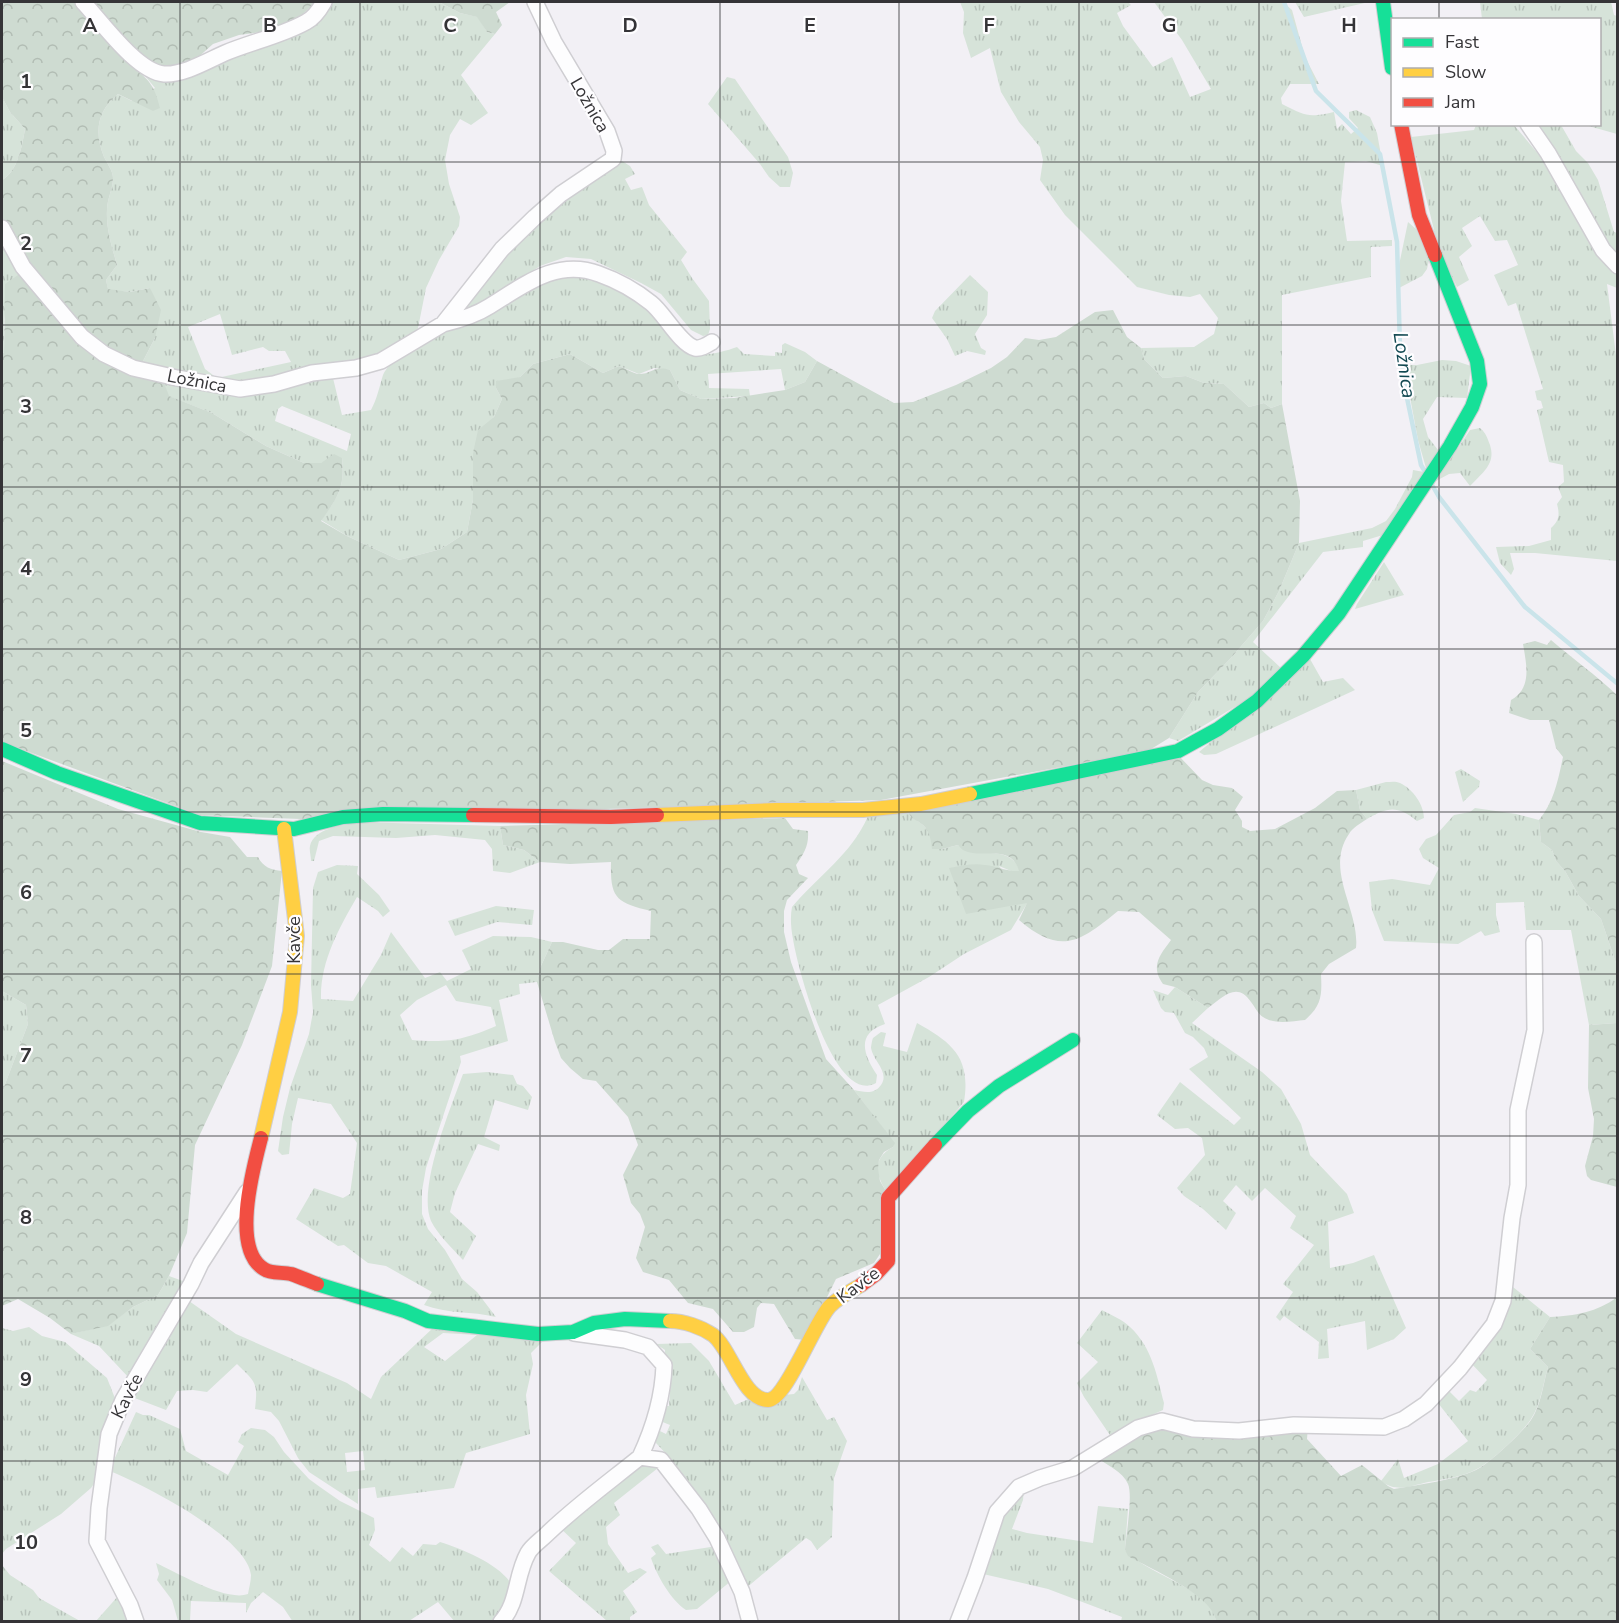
<svg xmlns="http://www.w3.org/2000/svg" width="1619" height="1623" font-family="'Nunito Sans',sans-serif">
	<style>
		.grass { fill: url(#grass-tufts); fill-rule: evenodd }
		.forest { fill: url(#forest-crowns) }
		.lines { fill: none; stroke-linecap: round; stroke-linejoin: round }
		.stream { stroke: #cae4ea; stroke-width: 4.5 }
		.street-casing { stroke: #cfced2; stroke-width: 18 }
		.fast-casing { stroke: #cfced2; stroke-width: 16 }
		.slow-casing { stroke: #cfced2; stroke-width: 16 }
		.jam-casing { stroke: #cfced2; stroke-width: 16 }
		.street { stroke: #fdfdfe; stroke-width: 15 }
		.fast { stroke: #16e098; stroke-width: 14 }
		.slow { stroke: #ffcf43; stroke-width: 14 }
		.jam { stroke: #f24e42; stroke-width: 14 }
		.grid { fill: none; stroke: #353437; stroke-width: 1.5; stroke-opacity: 0.55 }
		.labels { text-anchor: middle; stroke-width: 4.5; stroke-linejoin: round; paint-order: stroke }
		.street-label { font-size: 18px; fill: #353437; stroke: #fefdff }
		.water-label { font-size: 20px; font-style: italic; fill: #114851; stroke: #fefdff }
		.grid-label { font-size: 20px; text-anchor: middle; font-weight: bold; fill: #353437; stroke: #fefdff; stroke-width: 4.5; stroke-linejoin: round; paint-order: stroke }
	</style>
	<defs>
		<pattern id="grass-tufts" width="24" height="20" patternUnits="userSpaceOnUse" patternTransform="scale(1.5)"><rect width="24" height="20" fill="#d6e3d9"/><path d="M3 7l-1-3M5 7V3M7 7l1-3M15 17l-1-3M17 17v-4M19 17l1-3" fill="none" stroke="#b8c3bb"/></pattern>
		<pattern id="forest-crowns" width="20" height="18" patternUnits="userSpaceOnUse" patternTransform="scale(1.5)"><rect width="20" height="18" fill="#cedbd1"/><path d="M2 6a3 3 0 1 1 6 0M12 15a3 3 0 1 1 6 0" fill="none" stroke="#b2bdb4"/></pattern>
	</defs>
	<rect width="100%" height="100%" fill="#f2f0f5"/>
	<path class="grass" d="M329,2H439L460,13L478,17L487,32L495,34L461,75L488,113L471,125L460,119L450,135L445,160L449,184L460,217L459,226L439,260L426,288L417,333L390,351L358,362L263,382L224,383L142,363L155,338L150,288L130,292L108,290L106,280L117,265C112,247 106,229 107,210C107,199 113,189 113,178C113,171 107,163 104,157C94,132 97,111 118,94L132,101L155,88L146,77L171,80L186,77ZM220,314L232,355L263,347L269,351H285L291,362L217,378L205,369L188,327Z
		M960,2H1128L1131,5L1117,13L1123,26L1153,67L1172,57L1190,97L1211,89L1182,40L1154,2H1283L1292,10L1305,57L1319,84H1290L1281,98L1282,104C1306,116 1308,118 1334,112L1337,129L1342,124L1351,134L1358,128L1349,118V112L1356,110L1370,117L1377,133L1383,166L1366,161L1345,162L1341,201L1347,241L1392,240V246L1371,247V277L1282,295V404L1271,408L1264,403L1249,407L1224,384L1204,383L1186,376L1163,378L1144,359L1141,348L1194,347L1214,334L1218,318L1200,294L1190,297L1169,295L1137,287L1065,215L1040,180L1043,160L1040,147L1019,122L1001,92L990,48L971,58L963,33L964,12Z
		M1295,2H1369L1304,17Z
		M1480,2H1611L1614,15L1617,16V134L1585,125L1600,124V20L1482,19Z
		M727,77L735,79L788,157L793,173L790,187H780L769,177L760,164L708,104Z
		M2,97L10,112L25,129C22,146 18,171 2,180Z
		M1476,125H1514L1545,162L1595,249L1609,268L1617,271V288L1607,284L1618,371L1617,561L1535,553H1510L1514,569L1511,575L1500,563L1496,547L1529,546L1551,540V528C1559,521 1560,515 1557,504L1562,497L1558,487L1564,482L1563,465L1549,462L1537,410L1543,408L1541,401L1537,400L1535,391L1543,389L1516,303L1508,306L1494,275L1518,265L1507,240L1495,241L1480,216L1462,228L1472,246L1459,257L1469,280L1457,287L1439,250L1411,137L1474,130Z
		M1533,125H1561L1576,151L1588,163L1598,180L1614,232L1617,233V263Z
		M622,161L630,166L635,174L625,179L631,190L642,187L649,205L687,252L681,260L692,278L709,301L710,329L708,335L703,336L691,330L661,294L641,283L591,259L566,257L540,266L483,304L455,318L485,275L535,221L614,163Z
		M1408,222L1416,229L1429,260L1427,269L1422,276L1399,288L1398,270Z
		M2,235L21,273L6,308L4,320V352L2,354Z
		M586,273C610,285 639,297 658,317C666,325 670,340 679,347C695,360 720,353 737,347L744,354L775,356V352L782,353V345L785,343L805,352L817,361L805,382L785,390L781,369L708,374L709,388L749,389L750,396L701,399L680,390L670,370L654,368L639,374L619,366L603,373L570,354L533,364L520,377L496,388L502,399L494,417L473,453V500L467,532L441,549L399,560L347,536L321,520C338,497 345,488 342,458L321,463H304L266,446L212,413L168,396L163,380L200,387L332,374L342,415L371,410C377,399 379,388 383,375C385,370 389,367 390,361L429,337L543,278ZM282,406L351,434L347,451L275,421L278,409Z
		M970,275L988,292L987,315L975,334L981,348L986,351L985,355L967,351L955,356L947,339L932,318L935,311Z
		M1442,360L1456,361L1471,366L1467,398L1437,397L1423,419L1428,437L1438,450L1426,468L1418,440L1404,365H1417Z
		M1480,428C1486,433 1487,437 1490,445C1496,464 1483,472 1470,486L1460,473L1449,474L1436,481L1470,430Z
		M1413,470L1424,472L1383,535L1363,541V547L1323,552L1253,642L1281,668L1253,696L1178,741L1169,738L1198,692L1230,659L1263,621L1279,591L1299,543L1372,528L1386,521L1395,509L1412,477Z
		M1384,562L1404,595L1355,609L1357,604Z
		M1310,659L1323,682L1343,678L1355,690L1216,754L1204,755L1199,752Z
		M1461,769L1480,781L1479,787L1463,802L1455,772Z
		M1386,782C1390,782 1396,781 1400,783C1413,789 1424,805 1424,818L1417,821C1397,805 1388,807 1367,819L1360,810L1356,790Z
		M1475,808L1516,814L1539,820L1541,842L1552,850L1556,861L1565,871L1579,896L1601,919L1616,963L1617,1023L1589,1025L1571,930H1526L1524,902L1496,903V915L1500,932L1485,936L1481,931L1458,944L1384,941L1372,910L1369,882L1392,879L1430,885L1439,868L1423,858L1419,849L1426,839L1436,835L1454,815L1470,812Z
		M908,812C913,820 917,820 923,825C928,829 936,843 942,849L958,845C978,861 1009,842 1020,871H1011L999,866L1028,902L1011,930L964,954L929,977L878,1005L885,1024C855,1034 864,1055 877,1075L876,1083C834,1107 797,966 793,939C791,929 790,917 792,907C817,877 852,854 868,816Z
		M357,822L500,826L503,845L524,850L540,862L510,873L493,871L492,849L485,840L435,835L396,838L333,836L319,841L314,861H311C311,856 309,850 310,846C314,828 342,826 357,822Z
		M337,865L358,866L357,874L379,895L390,911L383,917L378,911L357,897C339,928 320,962 321,999L353,1001L381,955L391,932L425,978L440,972L447,981L471,969L462,950L493,936L531,937L552,942L540,968L537,982L519,984L520,994L499,1000L508,1041L460,1056L461,1062L426,1168L422,1191V1214L428,1229L445,1250L462,1279L477,1292L496,1317C472,1311 447,1314 424,1305L432,1292L386,1266L368,1263L344,1245L338,1246L296,1219L314,1188L343,1198L350,1194L357,1143L331,1104L298,1098L292,1124L289,1154L282,1155L278,1151L283,1117L290,1088L309,1034L313,1012L311,985L313,888L318,872ZM446,985L456,1001L491,1007L496,1026C463,1040 449,1043 412,1040L400,1015L417,1000Z
		M496,906L534,910L532,925L497,922L455,936L448,921Z
		M1175,987L1208,1008L1192,1023L1262,1072L1281,1089L1301,1124L1310,1155L1347,1194L1354,1213L1328,1222L1330,1268L1353,1263L1374,1255L1406,1328L1394,1339L1367,1350L1365,1321L1327,1329L1329,1358L1318,1359L1319,1342L1284,1316L1280,1321L1276,1317L1293,1292L1283,1284L1314,1245L1290,1228L1296,1216L1265,1188L1252,1201L1236,1185L1223,1201L1236,1213L1226,1230L1203,1209L1184,1196L1177,1188L1205,1155L1202,1138L1188,1128L1175,1129L1157,1115L1180,1082L1234,1125L1241,1118L1189,1069L1208,1057L1204,1048L1193,1037L1185,1033L1174,1013L1165,1012L1161,1008L1153,990L1168,995Z
		M2,991L26,1005L28,1024L2,1092Z
		M917,1023C953,1043 971,1058 964,1102L887,1193C876,1175 871,1159 893,1147L894,1143L854,1090C864,1092 874,1095 881,1085C890,1072 873,1061 871,1048C871,1047 872,1040 873,1038L881,1032L886,1033L883,1046L907,1052Z
		M487,1072L513,1075L517,1084L523,1086L532,1097L528,1110L495,1100L484,1137L500,1145L499,1151L478,1144L455,1193L450,1212L476,1236L463,1260C452,1248 438,1235 431,1221C417,1188 451,1107 463,1074Z
		M169,1276L191,1284L130,1379L99,1346L71,1334L108,1325L133,1307L158,1295Z
		M1508,1283L1550,1317L1530,1349L1548,1367C1543,1384 1541,1404 1531,1419C1523,1432 1491,1462 1477,1469C1465,1476 1442,1480 1428,1482C1410,1486 1397,1493 1381,1481L1398,1459L1404,1478L1438,1464L1468,1441L1434,1398L1446,1388L1459,1401L1470,1390L1476,1392L1487,1380L1469,1361Z
		M189,1301L236,1334L347,1383L371,1399L381,1377L434,1327L542,1342L531,1353L533,1364L526,1395L530,1434L466,1453L454,1488L377,1498L375,1487L358,1489V1504L309,1472L298,1458L279,1421L271,1412L255,1409C258,1382 256,1383 237,1364L207,1392L193,1390L177,1391L166,1410L132,1397ZM443,1333L477,1335L445,1361L424,1347ZM363,1451L365,1470L347,1472L345,1453Z
		M1102,1310C1111,1315 1123,1320 1130,1327C1152,1347 1157,1376 1164,1403L1163,1410L1132,1424L1112,1438L1084,1397L1077,1383L1098,1362L1077,1343Z
		M29,1327L42,1336L65,1342L107,1378L118,1406L97,1468L98,1478L91,1488L61,1514L6,1549L2,1554V1328L13,1331Z
		M691,1343L709,1361L735,1405L751,1398L794,1394L798,1390L802,1377L827,1420L834,1417L847,1441L834,1478L832,1537L817,1550L811,1541L806,1538L745,1589C719,1539 696,1484 656,1443V1429L666,1434L670,1425L660,1421L665,1406H669L671,1376L665,1357V1350L656,1344Z
		M136,1412L143,1415H149L180,1429L186,1451L228,1475L244,1446L238,1442L242,1434L251,1428L265,1430L274,1437L284,1452L309,1479L320,1487L340,1501L374,1518L375,1530L369,1545L390,1562L402,1547L413,1556L423,1544L436,1545L440,1542C462,1549 500,1564 512,1585L509,1600L496,1621H454L438,1602L409,1621L293,1622L283,1607L263,1592L251,1603L246,1613V1603L191,1601L190,1621H178L172,1600L157,1580L159,1574L156,1563C178,1573 226,1602 248,1594C249,1588 251,1581 251,1575C247,1537 144,1485 112,1472L113,1462Z
		M634,1464H663L614,1503L620,1515L606,1527L608,1544L628,1573L640,1568L647,1572L623,1591L637,1612L630,1617V1621H607L549,1571L576,1543L559,1527Z
		M1024,1489L1023,1500L1012,1529L1027,1533L1093,1543L1098,1506L1128,1509L1125,1550C1144,1573 1214,1590 1216,1621H1121L1122,1617L1048,1589L983,1574L1003,1512Z
		M658,1544L666,1554L717,1546L731,1581L697,1609L686,1610C671,1600 657,1576 651,1558L656,1554L651,1547Z
		M2,1565L10,1575L33,1590L39,1598L80,1621H2Z
		M119,1595L129,1621H96Z"/>
	<path class="forest" d="M2,2H75L134,68C151,81 155,88 160,108L153,111L118,94C97,111 94,132 104,157C107,163 113,171 113,178C113,189 107,199 107,210C106,229 112,247 117,265L106,280L108,289L130,292L150,288L161,310L155,338L142,363L121,358L93,340L25,262L2,221V180C18,171 22,146 25,129L10,112L2,97Z
		M92,2H316L303,14L276,30L239,35L213,44L194,61L170,68L157,66L140,58Z
		M439,2H510L496,12L502,25L495,34L487,32L477,17L460,13Z
		M21,273L77,338L163,380L169,396L212,413L266,446L304,463H321L334,454L342,458C345,488 338,497 321,521L347,536L399,560L441,549L467,532L473,500V453L478,430L494,417L502,399L496,388V381L520,377L533,364L570,354L603,373L619,366C625,368 634,374 639,374C652,374 654,365 670,370L680,390L701,399L734,398L785,390L805,382L817,361L894,403L913,402L956,385L991,368L1007,357L1025,338L1039,340L1056,337L1095,312L1113,310L1127,337L1141,348L1144,359L1163,378L1186,376L1204,383L1224,384L1249,407L1264,403L1271,408L1282,404L1300,501L1299,543L1279,591L1263,621L1230,659L1198,692L1169,738L1148,751L881,800L301,819L200,815L2,742V354L4,352L5,284Z
		M1551,640C1573,659 1596,675 1617,695V988L1616,963L1601,919L1579,896L1565,871L1556,861L1552,850L1541,842L1539,820C1554,802 1558,780 1563,757L1556,748L1549,720H1530L1509,713L1511,700C1533,688 1526,663 1523,644L1535,641L1547,645Z
		M1178,755L1202,780L1213,785L1232,788L1243,797L1235,810L1242,821V827L1250,831L1275,829L1315,808L1337,791L1356,790L1360,810L1367,819C1361,823 1352,828 1349,834C1324,870 1360,910 1356,948L1329,964L1321,974C1322,995 1322,1005 1305,1020C1293,1021 1274,1025 1263,1017C1258,1014 1255,1007 1251,1002C1237,981 1223,997 1208,1008L1175,987L1163,984C1150,966 1160,955 1171,940L1139,912L1118,911C1080,942 1061,956 1019,920L1027,903L966,914L949,868C961,866 973,863 985,865C997,866 1008,872 1019,871C1011,843 983,859 965,851C962,850 960,847 958,845L942,849H932C931,841 930,831 923,825C916,819 914,822 908,812Z
		M2,761L118,809L201,832L230,837L247,857H258C263,867 271,870 282,871L272,966L242,1045L195,1145L187,1233L169,1276L158,1295L133,1307L108,1326L71,1334L50,1318L18,1299L2,1306V1092L28,1024L26,1005L2,991Z
		M785,818L793,829L808,831C809,846 804,853 796,865L799,874L808,878L787,900L784,911V932L791,962L826,1059L854,1090L895,1143L893,1147L884,1152L879,1160L878,1168L880,1181L887,1193L888,1242L874,1263L836,1279L806,1340L795,1339L774,1304L761,1303L757,1308L754,1327L744,1332H733L713,1309L688,1303L669,1280L643,1272L636,1258L645,1227L640,1214L631,1203L623,1175L638,1145L628,1117L596,1081L583,1079L570,1068L561,1058L555,1042L537,982L540,968L552,942H563L598,950H609L623,939H650L651,911C616,903 610,898 611,862L570,864L540,862L524,850L503,845L500,826Z
		M1617,1023H1618L1617,1187L1591,1180L1587,1176L1585,1166L1593,1136L1594,1119L1588,1088L1589,1025Z
		M1617,1297V1621H1216C1214,1596 1149,1568 1128,1556L1125,1550C1126,1536 1133,1495 1128,1484C1123,1472 1107,1465 1096,1457L1155,1425L1308,1426L1307,1439L1341,1476L1362,1465L1388,1486L1394,1489C1418,1485 1455,1480 1476,1470C1489,1464 1523,1432 1531,1420C1541,1405 1543,1385 1548,1367L1530,1349L1550,1317C1574,1316 1598,1312 1617,1297Z"/>
	<g class="lines">
		<path class="stream" d="M1284,2L1316,91L1380,154L1397,242L1400,348L1407,398L1421,465L1424,470
			M1431,483L1439,497L1525,607L1618,684"/>
		<defs>
			<path id="street" d="M83,2C101,21 137,72 164,74C184,75 207,61 225,53C251,42 281,36 306,22C314,18 320,9 324,2
				M1528,124L1548,153L1603,250L1618,266
				M2,228L23,267L82,337L104,354L133,368L177,378L240,389L274,384L312,373L356,368L381,361L443,324L502,249L535,217L561,194L613,159L614,151L607,131L554,42L535,2
				M443,324C460,320 476,315 490,306C524,285 557,258 599,274C616,280 636,291 651,303C664,313 680,344 695,348C701,349 707,345 712,342
				M574,1333L625,1340L648,1347L664,1365C663,1398 654,1427 640,1457
				M136,1622L130,1605L97,1541L99,1508L109,1434L123,1400L191,1284L201,1263L247,1192
				M501,1622C519,1602 515,1576 528,1553C532,1546 541,1540 547,1534C576,1506 609,1482 640,1457L661,1460L699,1509L717,1538L742,1592L750,1622
				M958,1622L975,1578L997,1512L1019,1487L1040,1478L1073,1468L1138,1428L1162,1421L1193,1429L1239,1431L1294,1425L1384,1427L1404,1419L1426,1404L1460,1368L1494,1324L1503,1301L1512,1218L1518,1185V1110L1535,1030L1534,942"/>
			<path id="fast" d="M1383,2L1392,68
				M2,749L57,773L200,823L294,829L343,817L383,814L473,815
				M970,794L1178,751L1218,729L1257,701L1303,656L1339,613L1450,446L1472,407L1480,384L1477,361L1435,255
				M935,1145L968,1111L999,1086L1073,1040
				M317,1284L405,1311L428,1321L538,1334L573,1332L594,1323L625,1319L670,1321"/>
			<path id="slow" d="M657,815L776,810H863L921,804L970,794
				M261,1138L290,1012L297,936L284,829
				M670,1321C684,1321 701,1327 713,1335C731,1349 743,1400 768,1400C786,1400 815,1321 830,1306C839,1297 851,1291 861,1285"/>
			<path id="jam" d="M1401,124L1419,215L1435,255
				M473,815L611,817L657,815
				M261,1138C253,1169 231,1249 264,1269C271,1274 283,1272 291,1274C300,1277 309,1281 317,1284
				M861,1285L876,1274L888,1261V1198L935,1145"/>
		</defs>
		<use href="#street" class="street-casing"/>
		<use href="#fast" class="fast-casing"/>
		<use href="#slow" class="slow-casing"/>
		<use href="#jam" class="jam-casing"/>
		<use href="#street" class="street"/>
		<use href="#fast" class="fast"/>
		<use href="#slow" class="slow"/>
		<use href="#jam" class="jam"/>
	</g>
	<path class="grid" d="M180,2V1622M360,2V1622M540,2V1622M720,2V1622M899,2V1622M1079,2V1622M1259,2V1622M1439,2V20M1439,124V1622M2,162H1618M2,325H1618M2,487H1618M2,649H1618M2,812H1618M2,974H1618M2,1136H1618M2,1298H1618M2,1461H1618"/>
	<g class="labels">
		<g class="street-label">
			<text transform="translate(590 105) rotate(60)" y="6">Ložnica</text>
			<text transform="translate(197 381) rotate(11)" y="6">Ložnica</text>
			<text transform="translate(294 940) rotate(-90)" y="6">Kavče</text>
			<text transform="translate(858 1285) rotate(-37)" y="6">Kavče</text>
			<text transform="translate(127 1396) rotate(-63)" y="6">Kavče</text>
		</g>
		<g class="water-label">
			<text transform="translate(1405 365) rotate(82)" y="7">Ložnica</text>
		</g>
	</g>
	<g class="grid-label">
		<text x="90" y="32">A</text>
		<text x="270" y="32">B</text>
		<text x="450" y="32">C</text>
		<text x="630" y="32">D</text>
		<text x="810" y="32">E</text>
		<text x="989" y="32">F</text>
		<text x="1169" y="32">G</text>
		<text x="1349" y="32">H</text>
		<text x="26" y="88">1</text>
		<text x="26" y="250">2</text>
		<text x="26" y="413">3</text>
		<text x="26" y="575">4</text>
		<text x="26" y="737">5</text>
		<text x="26" y="899">6</text>
		<text x="26" y="1062">7</text>
		<text x="26" y="1224">8</text>
		<text x="26" y="1386">9</text>
		<text x="26" y="1549">10</text>
	</g>
	<rect width="1619" height="1623" fill="none" stroke="#353437" stroke-width="6"/>
	<rect x="1391" y="18" width="210" height="108" fill="#fefdff" stroke="#aeadaf" stroke-width="1.5"/>
	<rect x="1403" y="38" width="30" height="9" fill="#16e098" stroke="#aeadaf" stroke-width="1.5"/>
	<text x="1445" y="48" font-size="18" fill="#353437">Fast</text>
	<rect x="1403" y="68" width="30" height="9" fill="#ffcf43" stroke="#aeadaf" stroke-width="1.5"/>
	<text x="1445" y="78" font-size="18" fill="#353437">Slow</text>
	<rect x="1403" y="98" width="30" height="9" fill="#f24e42" stroke="#aeadaf" stroke-width="1.5"/>
	<text x="1445" y="108" font-size="18" fill="#353437">Jam</text>
</svg>
